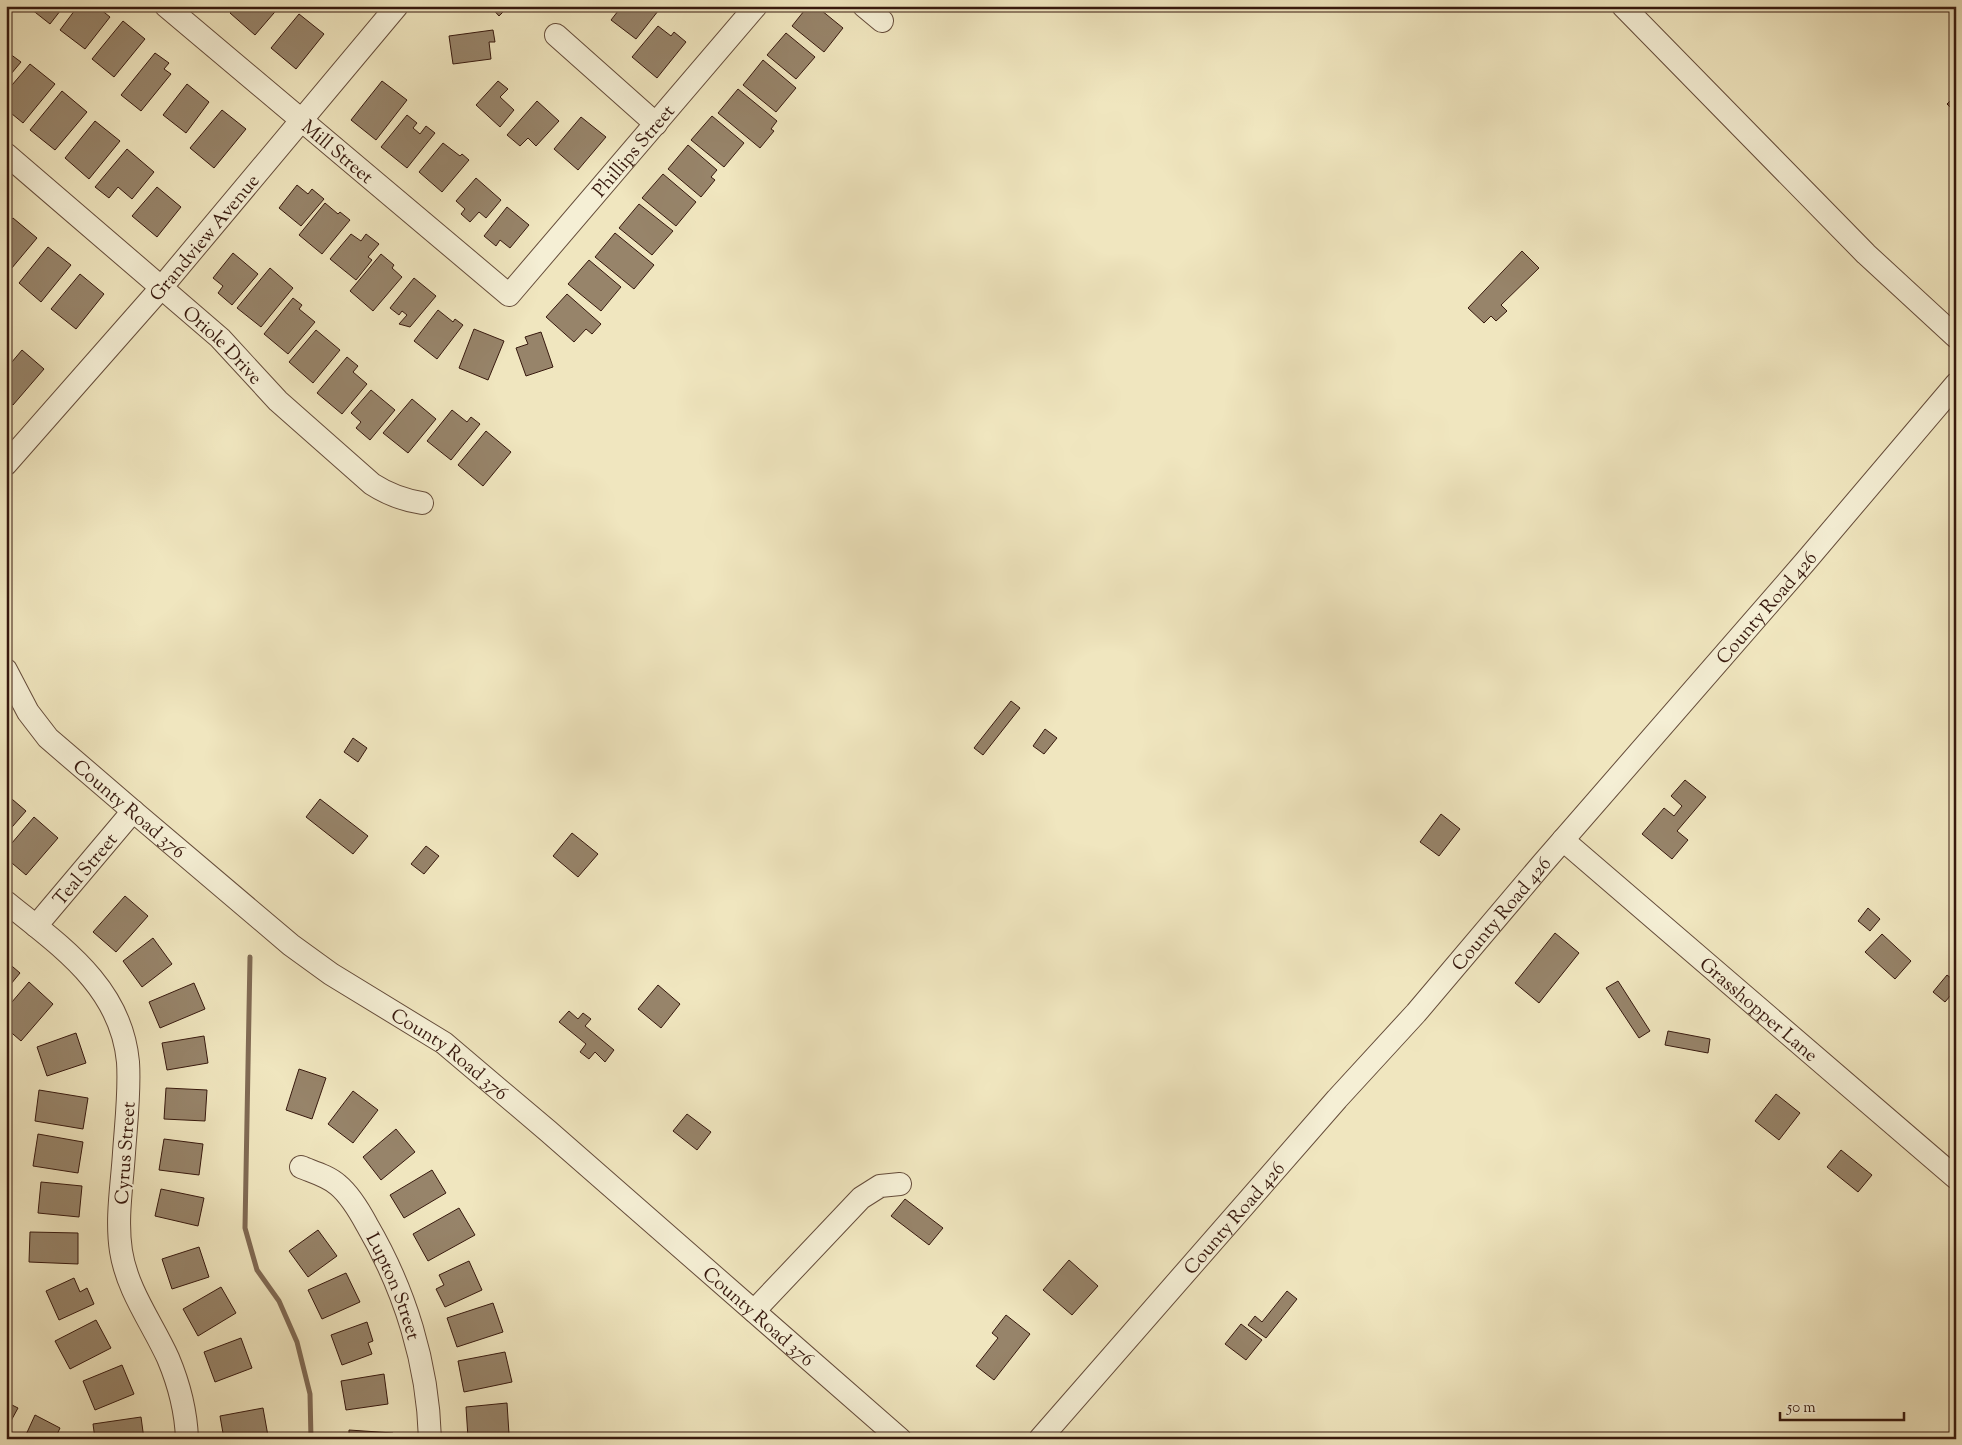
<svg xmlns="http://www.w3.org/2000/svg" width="1962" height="1445" font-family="'Sorts Mill Goudy',serif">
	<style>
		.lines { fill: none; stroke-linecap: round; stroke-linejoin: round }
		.stream { stroke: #806a54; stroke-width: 5 }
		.building { fill: #97846a; stroke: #37190e }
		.minor-casing { stroke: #654c3a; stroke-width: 24 }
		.minor { stroke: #f5efd5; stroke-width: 22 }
		.labels { text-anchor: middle; stroke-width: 4; stroke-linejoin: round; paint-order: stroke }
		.street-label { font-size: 19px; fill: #37190e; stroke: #f5efd5 }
	</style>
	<rect width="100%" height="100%" fill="#f0e6bf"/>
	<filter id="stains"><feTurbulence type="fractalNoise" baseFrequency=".004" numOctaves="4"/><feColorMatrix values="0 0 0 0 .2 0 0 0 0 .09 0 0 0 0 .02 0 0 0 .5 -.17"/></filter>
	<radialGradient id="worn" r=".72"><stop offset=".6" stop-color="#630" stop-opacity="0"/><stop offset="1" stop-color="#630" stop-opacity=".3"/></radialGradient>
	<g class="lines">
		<path class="stream" d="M250,957L245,1228L257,1270L279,1301L297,1342L310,1394L311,1439"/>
	</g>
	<path class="building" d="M33,6H64L50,24L31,9Z
		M78,6H102L100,9L110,17L85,49L60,30Z
		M236,6H280L255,35L230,13Z
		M490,6H509L499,16Z
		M622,6H662L636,39L611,20Z
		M808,6H816L843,28L824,52L792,26Z
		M299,14L324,34L296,69L271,48Z
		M123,21L145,39L114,77L92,59Z
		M658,26L671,36L674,32L686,42L657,78L632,57Z
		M493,30L495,42H489L491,59L453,64L449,36Z
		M786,33L815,57L796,79L767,55Z
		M6,51L21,62L6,80Z
		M155,53L169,63L164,69L171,74L141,111L121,95Z
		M763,60L796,88L776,112L743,85Z
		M30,64L55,84L23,123L6,109V92Z
		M382,81L407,100L376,140L351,120Z
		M498,81L508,89L500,97L514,110L500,127L476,105Z
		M187,84L209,102L186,133L163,115Z
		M738,89L777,121L771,129L774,131L760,148L718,113Z
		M62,91L87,112L55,150L30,130Z
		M1956,95V113L1947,104Z
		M537,101L559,121L536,146L528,138L520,146L507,135Z
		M222,110L246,129L214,168L190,148Z
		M407,115L417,123L413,128L420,134L426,126L435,133L407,168L381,147Z
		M712,116L744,143L724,167L691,140Z
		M581,117L606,137L578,170L554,149Z
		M95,121L120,141L89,179L65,158Z
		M443,143L460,156L462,154L469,160L442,192L419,172Z
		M688,145L717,170L711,177L715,180L701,197L668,169Z
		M127,149L154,172L132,199L118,187L109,198L95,187Z
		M663,174L696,202L676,226L642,198Z
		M476,178L501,200L486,218L479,212L470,222L461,214L465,209L456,201Z
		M297,185L308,194L312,189L324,199L301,226L279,208Z
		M157,187L181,207L157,237L132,216Z
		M325,203L338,214L340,212L350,220L322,254L299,235Z
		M639,204L673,231L652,255L619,228Z
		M507,207L529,225L510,248L500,240L496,246L484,236Z
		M13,218L37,238L6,275V225Z
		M615,233L654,265L634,289L595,257Z
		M351,234L361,241L366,234L379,244L368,257L372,260L356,280L330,259Z
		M48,247L71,265L41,302L19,283Z
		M1522,251L1539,268L1501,305L1507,311L1496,321L1491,316L1484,323L1468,308Z
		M233,253L258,274L232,305L218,293L223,286L213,278Z
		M381,254L394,265L392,268L402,277L373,311L350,291Z
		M589,260L621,287L601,311L568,284Z
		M270,268L293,288L261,327L237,308Z
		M80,274L104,294L76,329L51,309Z
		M414,278L436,296L410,327L399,324L407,315L402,311L399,315L390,308Z
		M567,294L601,324L592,334L586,329L574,342L546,317Z
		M293,298L302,305L299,309L315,322L288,354L264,334Z
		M438,310L453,322L455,319L463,325L437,359L414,341Z
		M474,329L504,341L488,380L459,368Z
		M316,330L340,350L313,383L289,362Z
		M541,332L553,367L526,376L516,348L528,344L525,337Z
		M22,350L44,369L13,405L6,400V369Z
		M347,357L358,366L353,372L367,384L342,414L317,393Z
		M371,390L395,410L370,440L356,428L361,422L351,413Z
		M412,399L436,419L408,453L383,433Z
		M452,410L467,422L471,417L480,424L451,460L427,441Z
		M486,431L511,452L483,486L458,465Z
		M1011,701L1020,708L983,755L974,748Z
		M1045,729L1057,738L1044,754L1033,746Z
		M353,738L367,748L358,762L344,752Z
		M1685,780L1706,797L1677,831L1688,840L1672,859L1642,834L1664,808L1674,816L1682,806L1671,796Z
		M6,794L26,811L6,834Z
		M320,799L368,836L353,854L306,817Z
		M1441,814L1460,829L1439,856L1420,842Z
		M34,817L58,838L26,875L6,858V850Z
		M572,833L598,854L578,877L553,856Z
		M426,846L439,856L424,874L411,864Z
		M125,896L148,916L116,952L93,932Z
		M1868,908L1880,919L1870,931L1858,921Z
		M1555,933L1579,953L1539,1003L1515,983Z
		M1882,934L1911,961L1895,979L1865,952Z
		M153,938L172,964L142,987L123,961Z
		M6,961L20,973L6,990Z
		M1947,975L1956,982V989L1945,1002L1933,992Z
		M1618,981L1650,1031L1639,1038L1606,988Z
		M29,982L53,1004L21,1041L6,1028V1009Z
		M194,983L205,1009L160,1028L149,1002Z
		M658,985L680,1004L661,1028L638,1009Z
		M569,1011L578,1019L583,1013L591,1019L585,1026L614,1050L605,1062L595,1052L589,1059L580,1052L586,1044L559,1022Z
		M1668,1031L1710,1039L1708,1053L1665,1045Z
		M76,1033L86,1063L47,1076L37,1047Z
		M204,1036L208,1063L167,1070L162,1043Z
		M299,1069L326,1078L312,1119L286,1110Z
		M166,1088L207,1090L205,1121L164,1119Z
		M39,1090L88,1098L83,1129L35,1121Z
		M353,1091L378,1110L353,1143L328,1124Z
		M1776,1094L1800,1113L1779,1140L1755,1121Z
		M687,1114L711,1132L697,1150L673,1131Z
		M396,1129L415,1152L381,1180L363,1157Z
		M38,1134L83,1142L78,1173L33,1166Z
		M164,1139L203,1144L199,1175L159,1170Z
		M1841,1150L1872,1175L1858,1192L1827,1167Z
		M432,1170L446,1193L404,1218L390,1195Z
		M41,1182L82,1186L79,1217L38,1213Z
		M161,1189L204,1198L198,1226L155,1216Z
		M905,1199L943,1228L929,1245L891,1216Z
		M459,1208L475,1235L428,1261L413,1234Z
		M318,1230L337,1256L308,1277L289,1251Z
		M30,1232L78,1233V1264L29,1262Z
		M199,1247L209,1277L172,1289L162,1259Z
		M1069,1260L1098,1286L1072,1315L1043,1290Z
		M469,1261L482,1290L445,1307L436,1289L444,1285L439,1275Z
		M346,1273L360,1302L322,1319L308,1290Z
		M74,1278L80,1292L87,1288L94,1304L59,1320L46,1291Z
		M221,1287L236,1313L198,1336L183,1309Z
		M1287,1291L1297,1299L1266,1338L1248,1325L1255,1316L1262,1322Z
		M493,1303L503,1332L457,1347L447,1318Z
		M1006,1315L1030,1334L994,1380L976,1366L998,1338L992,1333Z
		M96,1320L111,1348L70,1369L55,1341Z
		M367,1322L373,1341L368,1343L372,1354L342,1365L331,1335Z
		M1241,1324L1262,1340L1246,1360L1225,1344Z
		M241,1338L252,1368L215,1382L204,1352Z
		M505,1352L512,1382L464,1392L458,1361Z
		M122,1365L134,1394L95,1410L83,1381Z
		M384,1374L388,1404L346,1410L341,1381Z
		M6,1402L18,1408L6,1430Z
		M507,1403L509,1434L468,1438L466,1407Z
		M263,1408L268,1436L252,1439H224L220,1416Z
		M35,1415L60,1428L55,1439H24Z
		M141,1417L144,1439H95L93,1424Z
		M349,1430L393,1433V1439H349Z"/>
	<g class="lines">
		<defs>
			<g id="minor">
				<path id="s1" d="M166,6L509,295L756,6"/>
				<path d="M864,6L882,21"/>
				<path d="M1623,6L1866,254L1956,337"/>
				<path d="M556,35L656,124"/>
				<path id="s2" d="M6,154L220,338L278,401L372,484C389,495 403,500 422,503"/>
				<path id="s3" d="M6,464L161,288L397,6"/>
				<path id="s4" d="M6,670L28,712L48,738L133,811L291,945L331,974L444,1043L548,1131L900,1439"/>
				<path id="s5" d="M1563,840L1956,1178"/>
				<path d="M6,902C60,946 121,986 128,1062C130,1092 126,1123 124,1153C122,1185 116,1219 121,1251C127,1290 152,1323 168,1358C179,1384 186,1411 187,1439"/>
				<path id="s6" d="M36,926L133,811"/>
				<path id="s7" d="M301,1167C313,1172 328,1176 338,1185C350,1195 360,1212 367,1225C405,1290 428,1364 430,1439"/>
				<path d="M754,1311L861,1198L880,1186L900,1184"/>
				<path id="s8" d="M1040,1439L1337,1099L1416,1013L1543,863L1805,562L1956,384"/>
			</g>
		</defs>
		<use href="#minor" class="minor-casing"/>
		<use href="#minor" class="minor"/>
	</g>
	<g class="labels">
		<g class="street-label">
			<text dy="7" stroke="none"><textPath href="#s1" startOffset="639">Phillips Street</textPath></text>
			<text dy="7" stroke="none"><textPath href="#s1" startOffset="225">Mill Street</textPath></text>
			<text dy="7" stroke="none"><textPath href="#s3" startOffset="301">Grandview Avenue</textPath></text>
			<text dy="7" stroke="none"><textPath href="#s2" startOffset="289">Oriole Drive</textPath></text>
			<text dy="7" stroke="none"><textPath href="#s8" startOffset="1104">County Road 426</textPath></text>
			<text dy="7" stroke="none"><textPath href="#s4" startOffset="188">County Road 376</textPath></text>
			<text dy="7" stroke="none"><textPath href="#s6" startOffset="75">Teal Street</textPath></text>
			<text dy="7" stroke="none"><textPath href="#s8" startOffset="699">County Road 426</textPath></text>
			<text dy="7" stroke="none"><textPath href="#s5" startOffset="259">Grasshopper Lane</textPath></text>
			<text dy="7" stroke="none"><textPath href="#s4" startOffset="592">County Road 376</textPath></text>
			<text transform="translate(124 1153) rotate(-86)" y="7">Cyrus Street</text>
			<text dy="7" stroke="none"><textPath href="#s8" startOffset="294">County Road 426</textPath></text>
			<text dy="7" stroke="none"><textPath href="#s7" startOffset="158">Lupton Street</textPath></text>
			<text dy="7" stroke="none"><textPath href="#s4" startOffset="998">County Road 376</textPath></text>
		</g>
	</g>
	<rect width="1962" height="1445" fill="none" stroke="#f0e6bf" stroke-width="25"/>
	<rect x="8" y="8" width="1947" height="1430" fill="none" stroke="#37190e" stroke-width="2.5"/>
	<rect x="12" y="12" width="1937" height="1420" fill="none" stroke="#37190e"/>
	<path d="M1780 1412v8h124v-8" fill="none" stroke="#37190e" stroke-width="2.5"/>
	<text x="1787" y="1412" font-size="15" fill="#37190e" stroke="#f5efd5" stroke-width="4" paint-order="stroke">50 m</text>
	<rect width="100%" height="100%" filter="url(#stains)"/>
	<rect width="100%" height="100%" fill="url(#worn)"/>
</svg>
